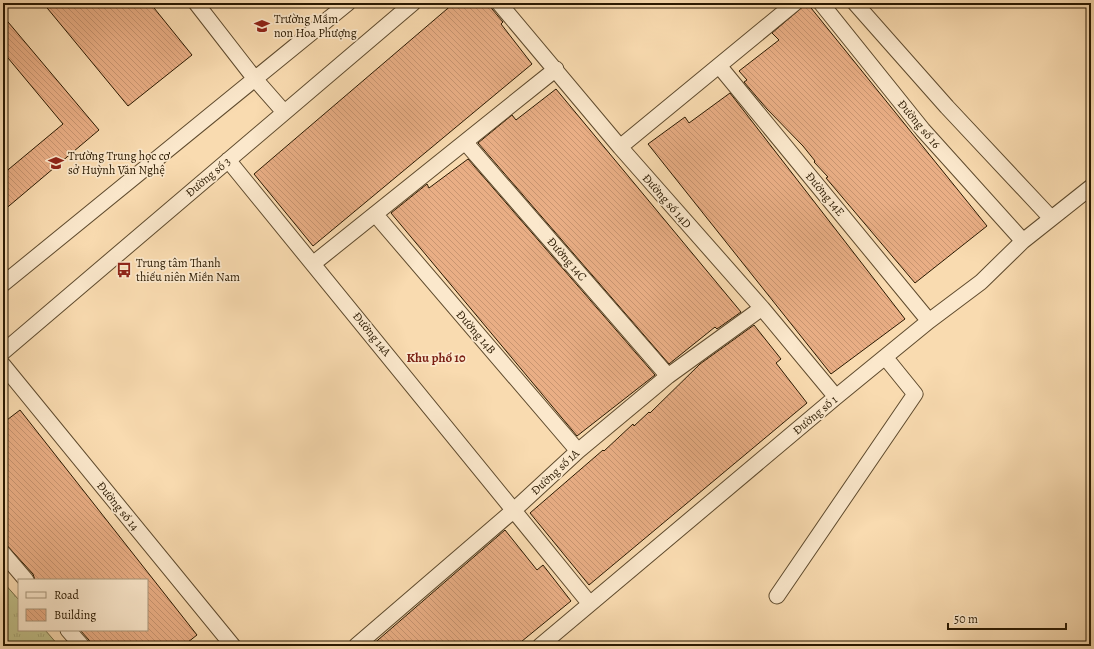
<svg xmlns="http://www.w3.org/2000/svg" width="1094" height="649" font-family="Alegreya,serif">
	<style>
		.park { fill: url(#park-tufts); stroke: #756c45 }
		.building { fill: url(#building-back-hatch); stroke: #2a1901 }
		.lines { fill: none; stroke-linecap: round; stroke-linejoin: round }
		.minor-casing { stroke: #5e4a2d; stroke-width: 17 }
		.minor { stroke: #fbe8cc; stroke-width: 15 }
		.labels { text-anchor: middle; stroke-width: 3.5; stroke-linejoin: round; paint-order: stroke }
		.poi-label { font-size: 12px; fill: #2a1901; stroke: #fbe8cc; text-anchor: start }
		.street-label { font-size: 12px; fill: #2a1901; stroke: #fbe8cc }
		.neighbourhood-label { font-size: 13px; font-weight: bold; fill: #7a1f14; stroke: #fbe8cc }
	</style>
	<defs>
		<pattern id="park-tufts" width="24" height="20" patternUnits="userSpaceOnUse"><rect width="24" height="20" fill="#c0bf89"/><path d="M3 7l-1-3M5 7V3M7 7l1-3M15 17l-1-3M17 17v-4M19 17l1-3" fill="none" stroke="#a5a474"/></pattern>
		<pattern id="building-back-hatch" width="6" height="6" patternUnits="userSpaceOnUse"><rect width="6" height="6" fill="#e9ae85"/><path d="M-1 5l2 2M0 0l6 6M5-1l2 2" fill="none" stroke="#c89571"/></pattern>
	</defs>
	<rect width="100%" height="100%" fill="#f9dbb0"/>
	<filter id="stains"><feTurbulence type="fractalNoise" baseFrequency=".005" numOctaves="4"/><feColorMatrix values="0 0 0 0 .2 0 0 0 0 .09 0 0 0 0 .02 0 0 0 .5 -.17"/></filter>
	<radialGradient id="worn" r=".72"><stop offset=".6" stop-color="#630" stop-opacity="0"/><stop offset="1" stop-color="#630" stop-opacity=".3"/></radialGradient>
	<path class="park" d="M3,582L19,600V630H45L59,646H3Z"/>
	<path class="building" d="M43,3H150L192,55L128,106Z
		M454,3H490L492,9L503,22L501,24L532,64L313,246L254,174Z
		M807,3L987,226L915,283L826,178L828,177L814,162L815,161L803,146L767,109L744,82L747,80L739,71L779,40L772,33Z
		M3,16L99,130L3,211V174L63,124L3,52Z
		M556,89L741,312L717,329L715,327L669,364L478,143L512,115L516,120Z
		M730,93L905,319L831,374L648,144L685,117L689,123Z
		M468,159L655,375L577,436L391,213L427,184L429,188Z
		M754,325L781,359L776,363L807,403L589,585L530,513L603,450L604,451L633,424L634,426L649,412L650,413L700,364Z
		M20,410L197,635L183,646H91L89,640L80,630H147V580H35L33,574L3,541V423Z
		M505,530L537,570L543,565L571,601L516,646H371Z"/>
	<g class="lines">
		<defs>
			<path id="minor" d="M196,3L255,79L284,112
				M499,3L620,147L762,308L836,397
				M821,3L923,130L1023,241
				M855,3L947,107L1051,218
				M720,67L929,321
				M465,142L668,376
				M620,147L795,3
				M228,160L590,604
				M375,214L578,451
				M314,263L556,69
				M3,284L348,3
				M3,352L413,3
				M3,365L233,646
				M3,553L26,580
				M777,596L915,394L885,357
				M68,630L82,646
				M356,646L514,510L578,451L668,376L762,308
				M540,646L836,397L929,321L981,282L1023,241L1091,187"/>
		</defs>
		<use href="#minor" class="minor-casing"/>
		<use href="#minor" class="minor"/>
	</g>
	<defs>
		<symbol id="school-bare" viewBox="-9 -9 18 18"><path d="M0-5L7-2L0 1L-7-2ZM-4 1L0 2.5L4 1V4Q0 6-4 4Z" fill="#8f2418" stroke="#fbe8cc" stroke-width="2.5" paint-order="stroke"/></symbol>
		<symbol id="bus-bare" viewBox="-9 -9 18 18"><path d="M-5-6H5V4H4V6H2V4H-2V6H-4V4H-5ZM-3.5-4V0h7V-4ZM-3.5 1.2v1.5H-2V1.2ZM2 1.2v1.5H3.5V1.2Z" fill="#8f2418" stroke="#fbe8cc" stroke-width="2.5" paint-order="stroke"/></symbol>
	</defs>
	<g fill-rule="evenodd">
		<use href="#school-bare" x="251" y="15" width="22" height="22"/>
		<use href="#school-bare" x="45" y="152" width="22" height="22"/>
		<use href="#bus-bare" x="113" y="259" width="22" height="22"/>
	</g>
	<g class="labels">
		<g class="poi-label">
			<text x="274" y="23">Trường Mầm<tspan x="274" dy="14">non Hoa Phượng</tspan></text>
			<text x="68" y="160">Trường Trung học cơ<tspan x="68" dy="14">sở Huỳnh Văn Nghệ</tspan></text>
			<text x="136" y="267">Trung tâm Thanh<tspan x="136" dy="14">thiếu niên Miền Nam</tspan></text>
		</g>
		<g class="street-label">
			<text transform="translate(919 124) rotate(50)" y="4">Đường số 16</text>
			<text transform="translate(208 177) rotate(-40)" y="4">Đường số 3</text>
			<text transform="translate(825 194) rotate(50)" y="4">Đường 14E</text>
			<text transform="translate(667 201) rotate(49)" y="4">Đường số 14D</text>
			<text transform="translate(567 259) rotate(49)" y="4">Đường 14C</text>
			<text transform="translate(476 332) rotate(49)" y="4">Đường 14B</text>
			<text transform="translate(372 334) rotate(51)" y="4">Đường 14A</text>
			<text transform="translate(815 415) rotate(-40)" y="4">Đường số 1</text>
			<text transform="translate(555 472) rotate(-43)" y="4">Đường số 1A</text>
			<text transform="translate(118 506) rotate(51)" y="4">Đường số 14</text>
		</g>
		<g class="neighbourhood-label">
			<text x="436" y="362">Khu phố 10</text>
		</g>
	</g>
	<rect width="1094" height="649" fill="none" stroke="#f9dbb0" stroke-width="16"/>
	<rect x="4" y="4" width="1086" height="641" fill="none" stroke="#2a1901" stroke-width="2"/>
	<rect x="8" y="8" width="1078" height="633" fill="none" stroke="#2a1901"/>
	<rect x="18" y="579" width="130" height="52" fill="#fbe8cc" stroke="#a7957b"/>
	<rect x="26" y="592" width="20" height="6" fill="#fbe8cc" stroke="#a7957b"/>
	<text x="54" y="599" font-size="12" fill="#2a1901">Road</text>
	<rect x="26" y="609" width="20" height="12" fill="url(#building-back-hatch)" stroke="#a7957b"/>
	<text x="54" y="619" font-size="12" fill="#2a1901">Building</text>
	<path d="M948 623v6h118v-6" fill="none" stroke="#2a1901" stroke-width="2"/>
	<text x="954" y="623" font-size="12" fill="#2a1901" stroke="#fbe8cc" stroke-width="3" paint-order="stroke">50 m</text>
	<rect width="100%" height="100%" filter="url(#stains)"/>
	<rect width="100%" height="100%" fill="url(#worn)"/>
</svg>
